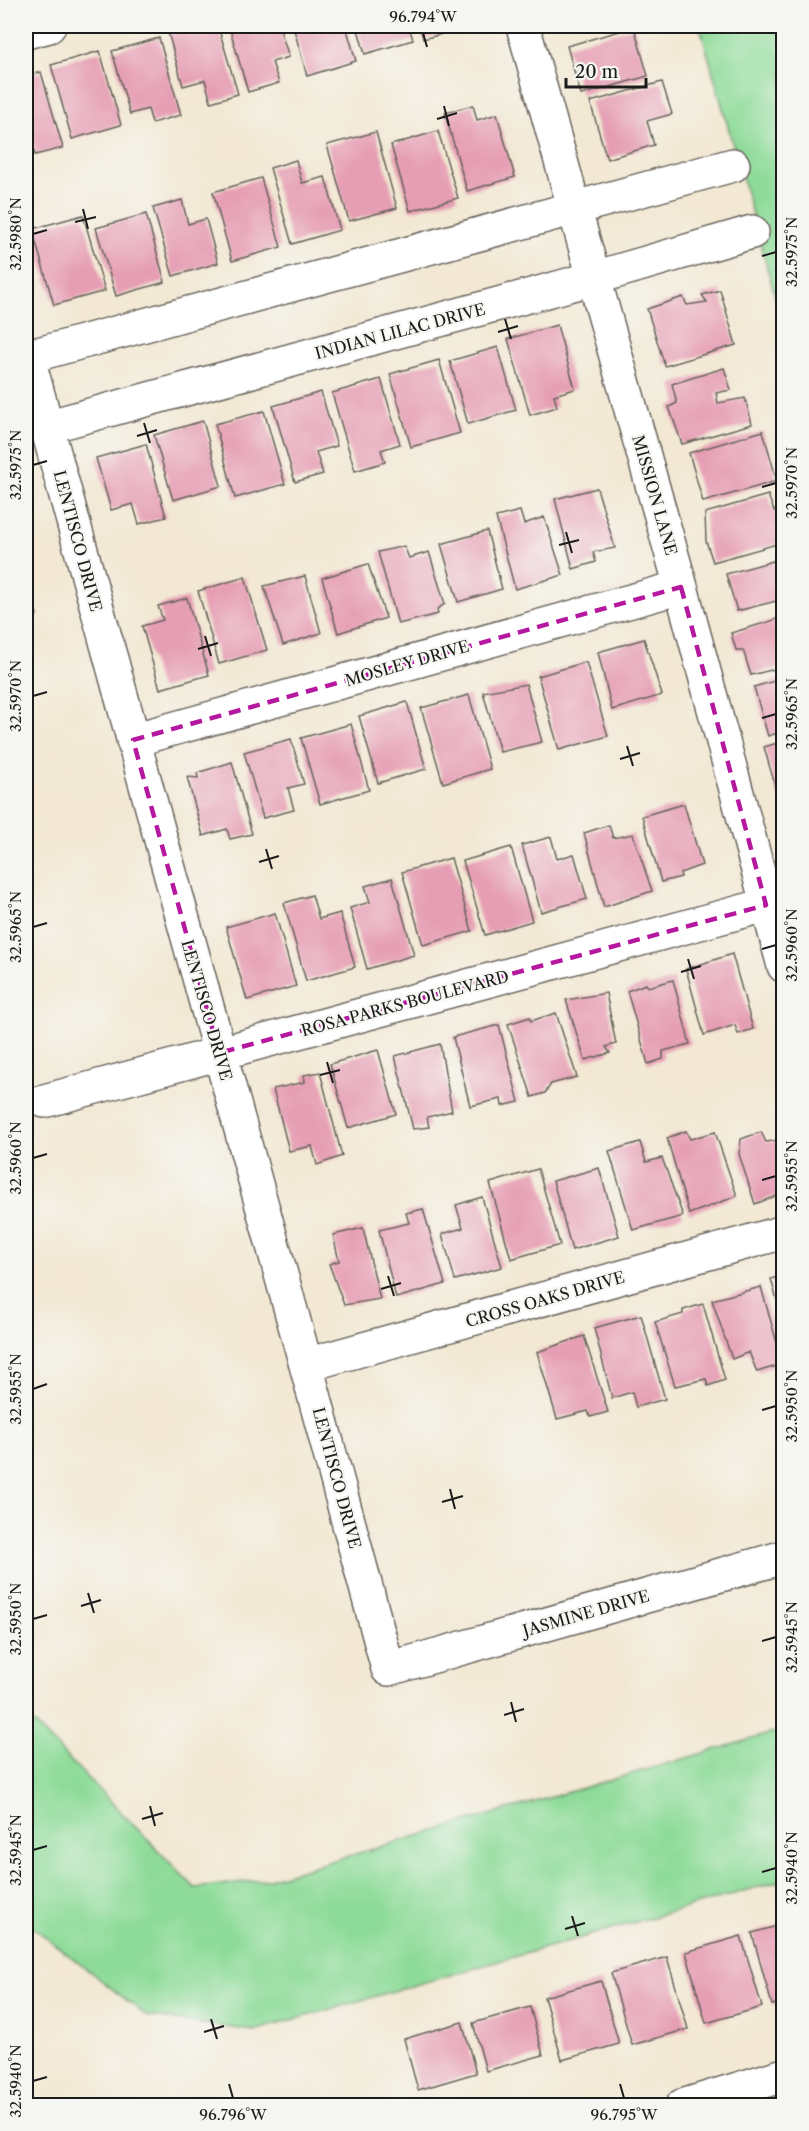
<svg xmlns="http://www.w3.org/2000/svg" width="809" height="2131" font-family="'Libre Caslon Text',serif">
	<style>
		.green { fill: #8edb99; stroke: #557c5a; stroke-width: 1.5 }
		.building { fill: #e69eb4 }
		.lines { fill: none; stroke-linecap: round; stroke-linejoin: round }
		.street-casing { stroke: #67635c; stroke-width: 36 }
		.street { stroke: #fff; stroke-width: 33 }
		.marked { fill: none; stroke: #b5179e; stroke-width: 4.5; stroke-dasharray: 12 8; stroke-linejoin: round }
		.ticks { fill: none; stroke: #1c1c1c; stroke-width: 2 }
		.labels { text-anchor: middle; stroke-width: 4.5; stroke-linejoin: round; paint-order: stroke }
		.street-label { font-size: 16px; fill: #1c1c1c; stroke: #f6f6f2 }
		.neatline { fill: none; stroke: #1c1c1c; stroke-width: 2 }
		.ticks-label { font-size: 15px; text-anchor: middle; fill: #1c1c1c }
	</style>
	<rect width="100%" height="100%" fill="#f6f6f2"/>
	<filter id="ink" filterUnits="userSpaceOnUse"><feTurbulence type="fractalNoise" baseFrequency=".0167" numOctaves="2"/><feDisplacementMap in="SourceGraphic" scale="12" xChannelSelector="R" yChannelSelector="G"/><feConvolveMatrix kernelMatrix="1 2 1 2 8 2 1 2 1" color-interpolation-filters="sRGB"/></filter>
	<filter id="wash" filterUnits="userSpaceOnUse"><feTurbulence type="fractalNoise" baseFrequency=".008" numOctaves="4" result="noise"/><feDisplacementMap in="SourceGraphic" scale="24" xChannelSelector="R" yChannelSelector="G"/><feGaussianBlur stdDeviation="1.35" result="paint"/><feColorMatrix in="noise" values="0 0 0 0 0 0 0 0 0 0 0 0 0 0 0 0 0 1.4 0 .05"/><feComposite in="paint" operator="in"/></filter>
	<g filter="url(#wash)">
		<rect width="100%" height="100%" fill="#f2e8d3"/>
		<path class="green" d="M700,26H783V325Z
			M26,1715L195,1888L269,1879L783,1730V1880L254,2031L147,2016L26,1922Z"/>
		<g id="blocks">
			<path class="building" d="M189,26H218L238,94L211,102L205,80L183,86L168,32Z
				M229,26H279L289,57L272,62L279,83L248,92Z
				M293,26H346L356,61L307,76Z
				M357,26H409L413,40L365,54Z
				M420,26H451L453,31L423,39Z
				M634,27L648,76L581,95L567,46Z
				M159,38L181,115L152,123L148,109L130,114L112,51Z
				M100,51L121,125L72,139L51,65Z
				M41,72L63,148L35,155L29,133L26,134V76Z
				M662,82L672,114L647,121L654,145L607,159L590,102Z
				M473,105L477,120L497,114L515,177L467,191L445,113Z
				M438,131L458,198L410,211L391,145Z
				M376,132L397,208L349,221L327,145Z
				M296,160L302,183L325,177L340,230L292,244L270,168Z
				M261,178L281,247L232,261L213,192Z
				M182,200L188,224L206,219L218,263L173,276L153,208Z
				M146,214L165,282L116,296L96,228Z
				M83,215L105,291L54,305L32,229Z
				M720,290L736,345L665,366L647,309L683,297L687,305L707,302L702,295Z
				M557,325L575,389L554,395L557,407L530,415L508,339Z
				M498,347L516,410L468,424L450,361Z
				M439,360L460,433L411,447L390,374Z
				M724,368L731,390L716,393L718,403L745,398L752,424L682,444L669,407L677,403L672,384Z
				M381,379L400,444L381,450L385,462L355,471L332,393Z
				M321,392L337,446L316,452L323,474L295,482L273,406Z
				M264,411L285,484L235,498L215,424Z
				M203,421L221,486L173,500L154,435Z
				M763,431L777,481L703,502L689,453Z
				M146,444L166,517L139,524L133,504L111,510L96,458Z
				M597,488L615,548L593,552L596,562L573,569L555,499Z
				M768,495L774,511L784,509V542L713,562L706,541L705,513Z
				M520,511L524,524L544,517L563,575L515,589L496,517Z
				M487,531L502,589L458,602L441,544Z
				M404,546L409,558L429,552L445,604L437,609L438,614L398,624L378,552Z
				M773,561L776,567L784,564V587L781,588L784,599L737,611L726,574Z
				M368,564L386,618L338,633L322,578Z
				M305,576L321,633L283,645L264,586Z
				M26,577L37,615L26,618Z
				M245,577L267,650L219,664L198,591Z
				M187,598L209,675L160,689L142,626L163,620L158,606Z
				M784,617V667L751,675L743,650H736L731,633Z
				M644,639L662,695L612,710L598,652Z
				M586,662L608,736L559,750L538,676Z
				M784,678V731L768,736L754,687Z
				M526,684L542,742L500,752L483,692Z
				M469,695L490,769L443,783L421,708Z
				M407,702L426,769L378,783L359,716Z
				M351,724L369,790L320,804L301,738Z
				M291,739L304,784L288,788L294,810L263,818L244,752Z
				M784,741V794L778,796L764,747Z
				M232,762L252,834L230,839L227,829L203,836L187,777L198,778L197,773Z
				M684,804L702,865L680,873L681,877L661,882L642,816Z
				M609,825L613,838L633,834L652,891L604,907L584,833Z
				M551,837L557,859L574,854L587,899L541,912L522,845Z
				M511,847L532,921L485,935L463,861Z
				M451,858L472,931L423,945L402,872Z
				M392,878L414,955L367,969L350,908L370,902L365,886Z
				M312,895L319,919L340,913L355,967L306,981L284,903Z
				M275,913L296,986L247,1000L226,927Z
				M732,954L753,1029L738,1034L735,1025L704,1035L686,969Z
				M673,980L690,1044L663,1051V1059L648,1064L627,991L646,984L648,987Z
				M606,993L616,1044L606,1047L610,1053L585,1060L566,1000Z
				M556,1013L577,1077L551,1084L545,1093L532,1097L508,1024L530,1017L531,1021Z
				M499,1025L519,1102L502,1106L501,1099L470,1106L453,1037Z
				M440,1044L452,1111L427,1117L429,1127L413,1129L395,1056Z
				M378,1050L396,1114L348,1128L330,1064Z
				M320,1072L342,1156L317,1165L312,1146L289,1151L273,1089L305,1082L304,1075Z
				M686,1131L690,1139L715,1132L737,1196L689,1214L667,1138Z
				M761,1132L766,1142L780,1140L784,1153V1193L755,1204L739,1154L741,1139Z
				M640,1142L646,1162L662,1158L683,1216L633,1230L609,1151Z
				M599,1168L619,1236L572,1250L553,1181Z
				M538,1169L560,1245L511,1259L490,1183Z
				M482,1197L502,1267L455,1280L442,1234L463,1228L456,1205Z
				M423,1209L445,1284L396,1298L379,1230L409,1223L406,1213Z
				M363,1228L380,1299L344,1305L329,1264L339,1261L333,1235Z
				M784,1275V1321H783L771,1279Z
				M761,1287L783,1364L757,1372L749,1352L732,1359L712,1300Z
				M703,1304L725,1380L708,1386L706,1379L675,1386L655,1322L683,1314V1310Z
				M641,1315L665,1399L636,1407L632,1392L612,1398L594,1328Z
				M584,1336L608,1412L590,1417L588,1411L557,1419L537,1352Z
				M784,1924V2002L772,2005L752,1933Z
				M741,1936L762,2007L706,2023L686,1952Z
				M667,1957L688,2029L632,2045L611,1973Z
				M601,1981L619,2044L562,2060L544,1997Z
				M530,2007L543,2055L486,2071L473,2023Z
				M462,2022L476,2073L418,2090L404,2039Z"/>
		</g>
	</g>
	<g filter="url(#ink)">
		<use href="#blocks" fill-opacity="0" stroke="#67635c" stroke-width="1.5"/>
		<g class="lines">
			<defs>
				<path id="street" d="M523,26L681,587L784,966
					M26,32L49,26
					M26,351L306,1365L388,1669L784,1557
					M27,357L733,165
					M46,427L594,278L752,232
					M133,740L681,587
					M44,1101L766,905
					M306,1365L784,1232
					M682,2106L784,2075"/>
			</defs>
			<use href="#street" class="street-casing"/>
			<use href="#street" class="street"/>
		</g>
	</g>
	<path class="marked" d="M681,587L766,905L219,1053L133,740Z"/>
	<path class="ticks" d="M423,33L427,47M444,106L449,126M437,119L457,113M83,209L88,229M75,222L96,217M33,234L47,230M762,256L776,252M505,319L511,339M498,332L518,326M144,423L150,443M137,436L157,430M33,465L47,461M762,487L776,483M566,532L572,553M559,545L579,540M205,636L211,656M198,649L218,643M33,696L47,692M762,718L776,714M627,746L633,766M620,759L640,753M266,849L272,869M259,862L279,856M33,927L47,923M762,949L776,945M688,959L694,979M681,972L701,966M327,1062L333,1083M320,1075L340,1070M33,1158L47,1154M762,1180L776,1176M388,1276L394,1296M381,1289L401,1283M33,1389L47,1384M762,1410L776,1406M450,1489L455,1509M442,1502L463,1496M88,1593L94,1613M81,1606L101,1600M33,1619L47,1615M762,1641L776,1637M511,1702L516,1722M504,1715L524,1709M150,1806L155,1826M142,1819L163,1813M33,1850L47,1846M762,1872L776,1868M572,1916L578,1936M565,1929L585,1923M211,2019L217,2039M204,2032L224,2026M33,2081L47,2077M229,2084L233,2098M620,2084L624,2098"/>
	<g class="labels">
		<g class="street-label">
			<text transform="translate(400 331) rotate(-15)" y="6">INDIAN LILAC DRIVE</text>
			<text transform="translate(655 495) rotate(74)" y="6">MISSION LANE</text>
			<text transform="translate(78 541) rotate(75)" y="6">LENTISCO DRIVE</text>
			<text transform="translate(407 663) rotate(-16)" y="6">MOSLEY DRIVE</text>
			<text transform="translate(405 1003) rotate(-15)" y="6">ROSA PARKS BOULEVARD</text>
			<text transform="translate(207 1010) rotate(74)" y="6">LENTISCO DRIVE</text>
			<text transform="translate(545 1299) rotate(-16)" y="6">CROSS OAKS DRIVE</text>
			<text transform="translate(337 1478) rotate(75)" y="6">LENTISCO DRIVE</text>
			<text transform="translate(586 1613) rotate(-16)" y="6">JASMINE DRIVE</text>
		</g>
	</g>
	<rect width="809" height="2131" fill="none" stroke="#f6f6f2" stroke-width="66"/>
	<path d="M566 78v9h80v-9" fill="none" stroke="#1c1c1c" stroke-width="3"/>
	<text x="575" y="78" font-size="18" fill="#1c1c1c" stroke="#f6f6f2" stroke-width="4.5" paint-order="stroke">20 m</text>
	<rect x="33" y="33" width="743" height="2065" class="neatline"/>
	<g class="ticks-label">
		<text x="423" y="22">96.794°W</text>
		<text transform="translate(16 234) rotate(-90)" y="5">32.5980°N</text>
		<text transform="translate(792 252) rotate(-90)" y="5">32.5975°N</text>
		<text transform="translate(16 465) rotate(-90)" y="5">32.5975°N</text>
		<text transform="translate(792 483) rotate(-90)" y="5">32.5970°N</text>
		<text transform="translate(16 696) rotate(-90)" y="5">32.5970°N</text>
		<text transform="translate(792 714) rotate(-90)" y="5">32.5965°N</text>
		<text transform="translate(16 927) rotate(-90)" y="5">32.5965°N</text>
		<text transform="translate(792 945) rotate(-90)" y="5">32.5960°N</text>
		<text transform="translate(16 1158) rotate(-90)" y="5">32.5960°N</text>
		<text transform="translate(792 1176) rotate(-90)" y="5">32.5955°N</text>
		<text transform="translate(16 1389) rotate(-90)" y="5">32.5955°N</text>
		<text transform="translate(792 1406) rotate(-90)" y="5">32.5950°N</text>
		<text transform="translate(16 1619) rotate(-90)" y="5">32.5950°N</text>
		<text transform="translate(792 1637) rotate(-90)" y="5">32.5945°N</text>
		<text transform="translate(16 1850) rotate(-90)" y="5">32.5945°N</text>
		<text transform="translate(792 1868) rotate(-90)" y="5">32.5940°N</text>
		<text transform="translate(16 2081) rotate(-90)" y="5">32.5940°N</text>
		<text x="233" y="2120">96.796°W</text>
		<text x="624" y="2120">96.795°W</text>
	</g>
</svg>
